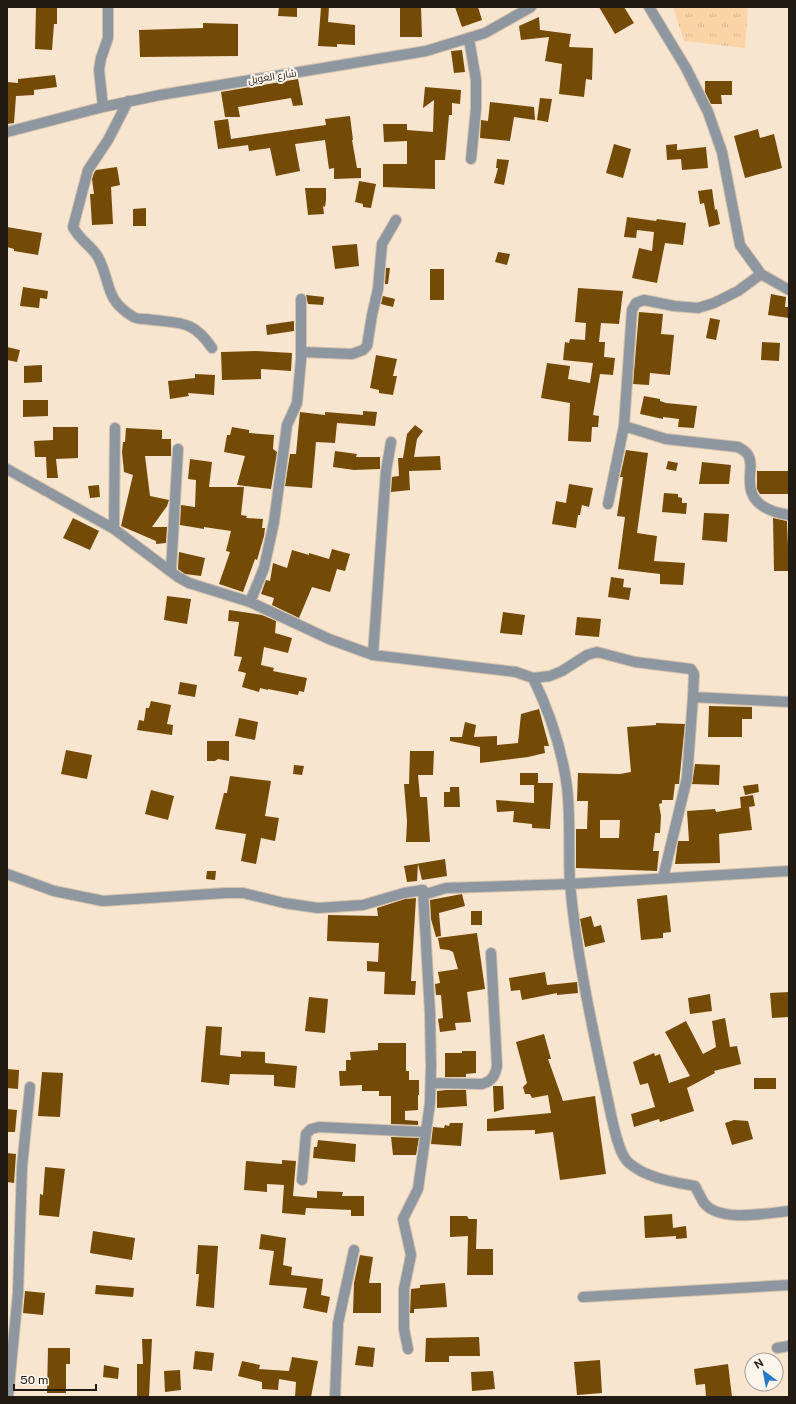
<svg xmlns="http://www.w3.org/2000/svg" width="796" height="1404" font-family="'Public Sans',Cairo,sans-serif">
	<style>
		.park { fill: url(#park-tufts) }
		.building { fill: #744a07; fill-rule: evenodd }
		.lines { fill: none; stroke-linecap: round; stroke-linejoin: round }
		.minor-casing { stroke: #d1c1ad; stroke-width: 12 }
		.minor { stroke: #8e969f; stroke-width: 10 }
		.labels { text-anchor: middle; stroke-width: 4; stroke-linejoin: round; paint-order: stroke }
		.street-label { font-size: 10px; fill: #221b13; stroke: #fcf5ec }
	</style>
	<defs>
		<pattern id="park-tufts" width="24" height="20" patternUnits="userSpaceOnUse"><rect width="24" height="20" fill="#fad4a7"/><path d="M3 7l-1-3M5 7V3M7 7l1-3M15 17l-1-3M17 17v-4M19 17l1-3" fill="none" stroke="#d6b58f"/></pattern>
	</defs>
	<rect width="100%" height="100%" fill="#f8e5cf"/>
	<path class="park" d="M673,7H748L745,48L684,41Z"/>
	<path class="building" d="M36,7H57V24H54L52,50L35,49Z
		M279,7H297V17L278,16Z
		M321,7H329L328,22L355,25V45L337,44V47L318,46Z
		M400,7H421L422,37H400Z
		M455,7H478L482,20L462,27Z
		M599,7H624L634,23L615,34Z
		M539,17L540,30L571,34L569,47L593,48L592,80L586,79L584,97L559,94L562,64L545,61L549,37L521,40L519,26Z
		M203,23L238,24V56L140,57L139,30L203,28Z
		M462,50L465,72L454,73L451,51Z
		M55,75L57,87L34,90V95L16,96L14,123L7,124V82L18,83V79Z
		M298,79L303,105L293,106L291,98L238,107L240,117H225L221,92Z
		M705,81H732V95H721L722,104H711L705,92Z
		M425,87L461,90L460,104L452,103V115H449L445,160H435V189L383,187V164H407V141L384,142L383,124H407V130L433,132L434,100L423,108Z
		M540,98L552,99L548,122L537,120Z
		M490,102L534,107L535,120L514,117L510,141L480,138L481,120L488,121Z
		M350,116L353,140H352L357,168H361V178L334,179V168L329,169L325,140L295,144L300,171L276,176L270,148L249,151L248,145L218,149L214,121L228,119L231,139L326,125L325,119Z
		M758,129L760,138L774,134L782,168L745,178L734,136Z
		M614,144L631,149L623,178L606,173Z
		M677,144V150L706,147L708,168L682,170L681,159L667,160L666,145Z
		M497,159L509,160L504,185L494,183L498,168H496Z
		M117,167L120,185L111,187L113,224L92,225L90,194H94L92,179L94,173L96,170Z
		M359,181L376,184L371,208L363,207V204L355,202Z
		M305,188H326V200L325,207L323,206L324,214L308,215Z
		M712,189L715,210L717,209L720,224L709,227L704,203L700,204L698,191Z
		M146,208V226H133V209Z
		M627,217L656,221L657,219L686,223L683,245L665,243L657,283L632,278L639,248L652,251L654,232L637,230L636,238L624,237Z
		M7,227L42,233L38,255L14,251V249L7,247Z
		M357,244L359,266L335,269L332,246Z
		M498,252L510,254L507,265L495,262Z
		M386,268H390L388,284H385Z
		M430,269H444V300H430Z
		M23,287L48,291L47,299L40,298L39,308L20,306Z
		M578,288L623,291L619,324L601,323L599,342H605L604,357L615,358L613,375L600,374L593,415L599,416L598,427H592L591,442L568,441L570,403L541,398L547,363L570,366L568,379L590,383L593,363L563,360L565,342L569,343L570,339L585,340L586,323L575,322Z
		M771,294L786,297L785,307H789V318L768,315Z
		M306,295L324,297L323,305L308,304Z
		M383,296L395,299L393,307L381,304Z
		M639,312L663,314L661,334L674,335L670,375L650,373L649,385L633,384Z
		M710,318L720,320L716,340L706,338Z
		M294,321V331L267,335L266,325Z
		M762,342L780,343L779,361L761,360Z
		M7,347L20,350L17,362L7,360Z
		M256,351L292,353L291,371L261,369V379L222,380L221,352Z
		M376,355L397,359L393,376H397L393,395L379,393V390L370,388Z
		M42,365V382L24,383V366Z
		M195,374L215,375L214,395L188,393L189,396L170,399L168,381L195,378Z
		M644,396L660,399V401L666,403L697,406L694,428L678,427L679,419L663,417V419L640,414Z
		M23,400H48V416L23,417Z
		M363,411L377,412L375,426L337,423L335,443L316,442L312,488L285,486L290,454H296L300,412L325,415V412L363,415Z
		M415,425L423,431L417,439L414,457L440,456L441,470L409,471L410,490L391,492L392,477L399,476L398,458H403L407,434Z
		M53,427H78V458L56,459L58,478H47L46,457H35L34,441L53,440Z
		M232,427L249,430V433L274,435L273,449L277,452L271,489L237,485L245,456L224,452L227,435H230Z
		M126,428L162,430V439H171V456H145L150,496L169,500L167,506L152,527H167L166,543L156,544V541L121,526L133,475L124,472L122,452L123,442H125Z
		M626,450L648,453L637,533L657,536L654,561L685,563L683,585L660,584V574L618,569L625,517L617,516L623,477H620Z
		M335,451L357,454L356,457H380V469L354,470L333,467Z
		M190,459L212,462L209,487H244L241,515L247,516L246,518L263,519L262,528H265L264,536L257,560L255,559L243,592L219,584L230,552L226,551L231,531L204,527V529L180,525L181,505L195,507L196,480L188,479Z
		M668,461L678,463L676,471L666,469Z
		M702,462L731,465L729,484H699Z
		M757,471H789V494H760L757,489Z
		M569,484L593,488L589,507L582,505L580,515H578L576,528L552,524L556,501L566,503Z
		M99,485L100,497L90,498L88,486Z
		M664,493L678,494V497L682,498V503H687L686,514L662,512Z
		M704,513L729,514L727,542L702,540Z
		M73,518L99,531L90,550L63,538Z
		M773,518L787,521L789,571H774Z
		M332,549L350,554L345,571L337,569L330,592L312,587L299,618L272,605L274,598L261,594L266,580L270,581L273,563L287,568L292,550L309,555V553L329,559Z
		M179,552L205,558L201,576L185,574L178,569Z
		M611,577L624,579L623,587L631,588L629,600L608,597Z
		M167,596L191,599L187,624L164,620Z
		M229,610L262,615L276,621L275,633L292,638L288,653L264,647L261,665L274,668L273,671L307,678L304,692L299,691L298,695L268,689V690L260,688L259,692L242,687L246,673L238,671L242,657L234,656L239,622L228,621Z
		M503,612L525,615L522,635L500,633Z
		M577,617L601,619L599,637L575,635Z
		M180,682L197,685L195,697L178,694Z
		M151,701L171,705L167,724L173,725L172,735L137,730L139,720L144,721L146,708H149Z
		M709,706L752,707V719H742V737H708Z
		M539,709L549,746H544L545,753L528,757L480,763V747L450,741V737H462L465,722L476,725L474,737L497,736V745L518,743L521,714Z
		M239,718L258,722L255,740L235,736Z
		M656,723L685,724L679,784H675L673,800H662V803L659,804L661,816L660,833H655L653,851H659L657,871L576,868V829H587L588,801H577L578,773L620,774L631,772L627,727L656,725ZM600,820H620L619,838H600Z
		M207,741H229V761L218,759L215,761H207Z
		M66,750L92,755L87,779L61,774Z
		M410,751H434L433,775H418L420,797H427L430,842H406L407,821L404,784H409Z
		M695,764L720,765L719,785L692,784Z
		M294,765L304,766L302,775L293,774Z
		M520,773H538V783H553L550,829L532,828V824L513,822L514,811L497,812L496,800L534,803V785H520Z
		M230,776L271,781L265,816L279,818L275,841L261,838L256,864L241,861L246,834L215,829L224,793H227Z
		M758,784L759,792L745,795L743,786Z
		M450,787H459L460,807H444V792H450Z
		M151,790L174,796L168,820L145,814Z
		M753,795L755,806L742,808L749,807L752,830L719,834L720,863L675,864L678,841H689L687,811L715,809L716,812L741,808L740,797Z
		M445,859L447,876L422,880L418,864L417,881L407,882L404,866Z
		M207,871H216L215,880L206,879Z
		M462,894L465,906L439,913L441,936L436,937L431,919L430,900Z
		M667,895L671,932L663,933V938L641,940L637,899Z
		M416,898L411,981H416L415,995L384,994L385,972L367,971V961L378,962L379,943L327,941L328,915L378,916L377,908L405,899Z
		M471,911H482V925H471Z
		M591,916L594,927L601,925L605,942L585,947L580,919Z
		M477,933L485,989L467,992L471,1022L455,1023L456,1030L440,1032L438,1019L443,1018L441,995H436L435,984L440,983L438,972L458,969L453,952L449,950L440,949L438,938Z
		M545,972L547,985L577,982L578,993L557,995V993L522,1000L520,990L511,991L509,978Z
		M789,992V1017L772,1018L770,993Z
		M710,994L712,1011L690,1014L688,998Z
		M309,997L328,999L325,1033L305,1031Z
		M725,1018L730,1047L737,1046L741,1064L714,1071L715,1073L687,1088L694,1111L660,1122L659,1119L634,1127L631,1114L655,1107L648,1083L640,1085L633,1062L654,1053L655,1056L660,1054L669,1083L690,1076L665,1032L686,1021L703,1054L716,1047L712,1021Z
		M206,1026L222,1027L220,1055L241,1057V1051L265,1052V1063L297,1066L295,1088L274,1086V1075L230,1074L229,1085L201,1082Z
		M544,1034L551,1059H548L563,1101L595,1096L606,1174L560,1180L553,1132L535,1134V1130L487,1131V1119L551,1113L548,1095L532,1098L530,1094H525L523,1087L527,1083L516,1042Z
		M378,1043H406V1071H409V1080H419V1095H418V1110L405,1111V1120L418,1121V1125L391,1124V1096H379V1091H362V1085L340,1086L339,1071H346V1060H351L350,1052L378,1050Z
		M462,1051H476V1073L466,1074V1077H445V1053H462Z
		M7,1069L19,1070L18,1089L7,1088Z
		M42,1072L63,1073L60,1117L38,1116Z
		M754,1078H776V1089H754Z
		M493,1086H503L504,1109L494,1112Z
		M446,1090H466L467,1106L437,1108V1091Z
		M7,1109L17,1110L15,1132H7Z
		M734,1120L748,1121L753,1139L732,1145L725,1123Z
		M450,1123H463L461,1146L431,1144L433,1127L444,1128L445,1125L449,1126Z
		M391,1137L419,1138L416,1155H393Z
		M318,1140L356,1144L355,1162L313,1158L314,1147H317Z
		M7,1153L16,1154L14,1183L7,1182Z
		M282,1160L296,1161L293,1196L317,1198V1191L343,1192L342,1196H364V1216H351V1210L306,1208L305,1215L282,1213L284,1185L267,1184V1192L244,1190L246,1161L282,1164Z
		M45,1167L65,1169L59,1217L39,1215L40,1194L43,1195Z
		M672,1214L673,1228L686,1226L687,1238L676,1239V1236L645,1238L644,1216Z
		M450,1216H467L469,1219H477L476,1249H493V1275H467L468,1236L450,1237Z
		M93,1231L135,1238L132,1260L90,1253Z
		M261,1234L286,1238L283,1265L292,1267L291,1275L323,1279L321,1295L330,1297L327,1313L303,1308L307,1288L269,1285L274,1251L259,1249Z
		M198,1245L218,1246L214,1308L196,1306L199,1274H196Z
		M360,1255L373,1257L369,1283H381V1313H353L354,1283Z
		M445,1283L447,1307L414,1309V1313H410L411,1289L420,1288V1285Z
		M96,1285L134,1288L133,1297L95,1294Z
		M25,1291L45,1293L43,1315L23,1313Z
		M479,1337L480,1356H449V1362H425L426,1338Z
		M142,1339H152L149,1397H137V1364H143Z
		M358,1346L375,1348L373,1367L355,1365Z
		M48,1348H70V1364H66V1393H47Z
		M195,1351L214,1353L212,1371L193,1369Z
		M292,1357L318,1361L311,1397H295L296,1382L279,1379L278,1390L262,1389V1382L238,1376L242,1361L260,1365L259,1369L289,1371Z
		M600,1360L602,1393L577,1395L574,1362Z
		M728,1364L732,1397H706L705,1384L696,1385L694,1369Z
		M104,1365L119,1368L118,1379L103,1377Z
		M180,1370L181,1390L165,1392L164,1371Z
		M493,1371L495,1389L472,1391L471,1372Z"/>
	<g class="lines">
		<defs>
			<path id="minor" d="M649,7L686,68L708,112L722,152L740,245L761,274L789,290
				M469,39L476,80V109L471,159
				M128,101L108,140L88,170L73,227C80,241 91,245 98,257C111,281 104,299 132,316C135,319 142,319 146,319C178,324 192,318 212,348
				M103,107L99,70L101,58L108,38V7
				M7,132L103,107L160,95L426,51L485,33L531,7
				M301,352L352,354L363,350L367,346L372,315L378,289L382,244L396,220
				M624,426L666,439L738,447C741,449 746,451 748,455C753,463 749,473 750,482C750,505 770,512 789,515
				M7,469L114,529L178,577L189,583L250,602L329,639L373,655L516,672L533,678L550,676L562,671L587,655L597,652L635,662L691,669L694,674L693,697L687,778L663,878
				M608,504L624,426L632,310L636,303L644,300L674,306L698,308L714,303L738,291L761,274
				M114,529L115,428
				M171,571L178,449
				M250,602L264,568L274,522L287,425L297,403L301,360V299
				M373,655L386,471L391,442
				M533,678C550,713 562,749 567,787C571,820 568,852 570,884C577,962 595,1039 611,1115C614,1127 619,1155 629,1163C646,1178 674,1182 695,1186C698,1192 701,1198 704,1203C720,1223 767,1213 789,1211
				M693,697L789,702
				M7,874L54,891L103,901L226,893H243L284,903L318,908L363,905L404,893L423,890L426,894L446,888L570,884L789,871
				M431,1083L482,1084C492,1081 495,1076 497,1066L491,953
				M302,1180L306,1134L311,1129L319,1127L425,1132
				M583,1297L789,1285
				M777,1348L789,1346
				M408,1349L404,1329V1289L411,1255L403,1219L418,1189L430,1103L431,1066L430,1013L423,890
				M8,1397L18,1293L22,1167L30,1087
				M335,1397L338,1323L354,1250"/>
		</defs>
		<use href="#minor" class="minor-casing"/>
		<use href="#minor" class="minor"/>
	</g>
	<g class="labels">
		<g class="street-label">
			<text transform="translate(272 76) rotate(-9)" y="4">شارع الغويل</text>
		</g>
	</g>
	<rect width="796" height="1404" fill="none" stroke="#221b13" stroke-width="16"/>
	<g transform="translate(764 1372) rotate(328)"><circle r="19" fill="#fcf5ec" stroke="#a59e95"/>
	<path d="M0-3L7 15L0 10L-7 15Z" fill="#2679c7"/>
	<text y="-6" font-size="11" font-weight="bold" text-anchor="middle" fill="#221b13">N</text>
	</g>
	<path d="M14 1384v6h82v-6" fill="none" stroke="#221b13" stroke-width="2"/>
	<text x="20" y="1384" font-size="12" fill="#221b13" stroke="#fcf5ec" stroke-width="3" paint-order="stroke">50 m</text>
</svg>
